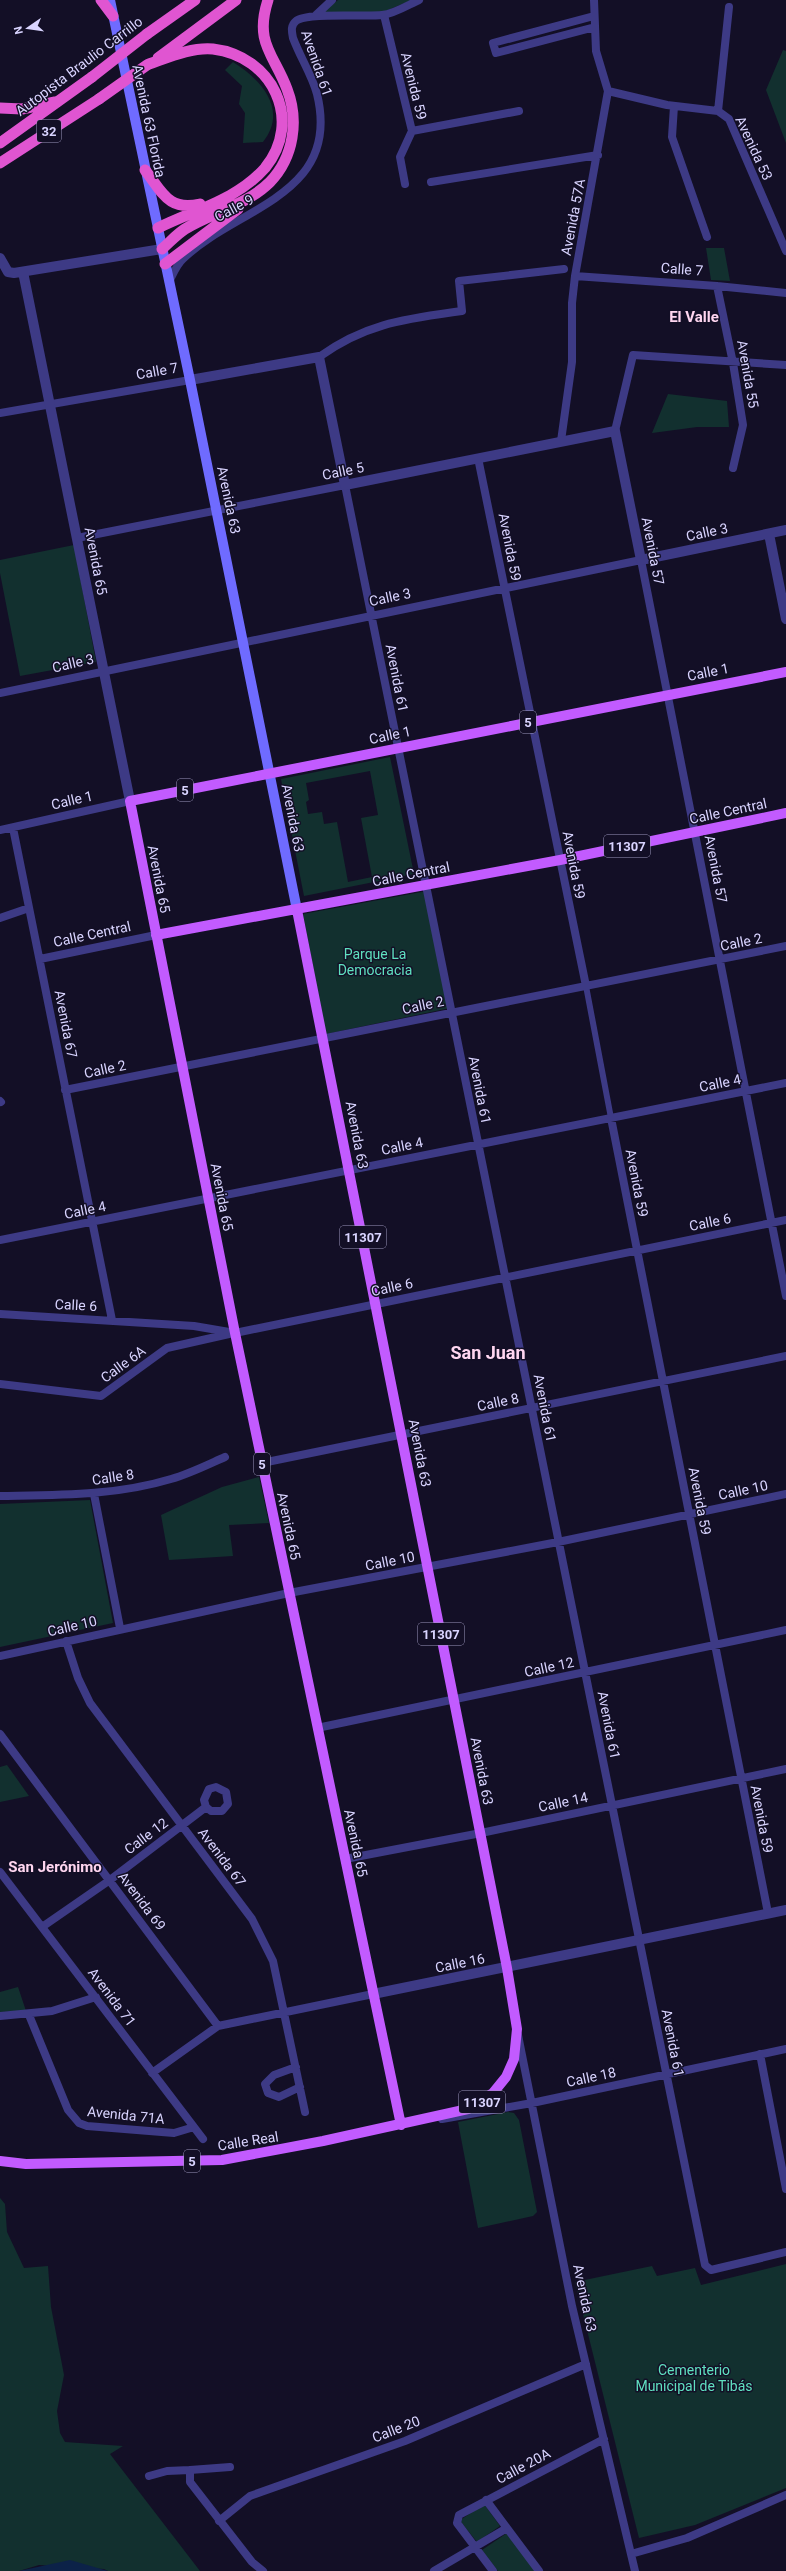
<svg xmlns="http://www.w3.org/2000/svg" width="786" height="2571" font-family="Roboto,sans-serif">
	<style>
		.green { fill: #12302f; fill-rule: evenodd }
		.water { fill: #0c2248 }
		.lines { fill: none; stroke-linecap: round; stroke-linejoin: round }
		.pedestrian { stroke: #3d3a85; stroke-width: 6 }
		.minor { stroke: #3d3a85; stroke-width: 8 }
		.tertiary { stroke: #3d3a85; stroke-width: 10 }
		.secondary { stroke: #6f6bff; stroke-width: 10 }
		.primary { stroke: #c25bff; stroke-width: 10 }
		.trunk { stroke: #e055d1; stroke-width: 11 }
		.trunk-bridge { stroke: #e055d1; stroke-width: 11 }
		.labels { text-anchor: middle; stroke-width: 3; stroke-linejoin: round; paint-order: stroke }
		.shield { fill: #130f26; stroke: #9e99be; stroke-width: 1 }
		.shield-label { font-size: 13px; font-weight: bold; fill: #d9d4ff }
		.street-label { font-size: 14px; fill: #d9d4ff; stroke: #130f26 }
		.park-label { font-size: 14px; fill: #5fe0c0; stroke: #130f26 }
		.neighbourhood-label { font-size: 15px; font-weight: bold; fill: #ffd6f0; stroke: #130f26 }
		.district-label { font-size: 18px; font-weight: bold; fill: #ffd6f0; stroke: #130f26 }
	</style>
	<rect width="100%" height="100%" fill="#130f26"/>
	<path class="green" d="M338,0H412L383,12L322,13Z
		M783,50L786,51V143L766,90Z
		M233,62C260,79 289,109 263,142L243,143L245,113L239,104L242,86L225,70Z
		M706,248H724L730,281L711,280Z
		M668,394L727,401L729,427H697L652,433Z
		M74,545L96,662L20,676L0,573V560Z
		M390,757L414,874L304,896L281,779ZM370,771L378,815L361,818L372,877L348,882L337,822L324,824L322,812L308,814L306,802L309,800L306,783Z
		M427,891L450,1008L326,1034L303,914Z
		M259,1477L269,1523L229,1525L233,1556L169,1560L161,1515L222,1487Z
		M90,1500L113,1623L0,1647V1504Z
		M7,1765L29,1796L0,1802V1767Z
		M18,1987L26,2011L0,2012V1992Z
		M508,2112L514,2113L519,2120L537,2212L533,2216L478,2228L458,2122Z
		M0,2198L5,2204L7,2232L24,2268L48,2266L51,2307L64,2375L57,2411L60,2433L65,2442L123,2446L110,2454L200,2571H108L104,2569L39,2565L19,2571H0Z
		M786,2264V2488L695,2525L639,2538L575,2282L652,2266L657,2276L695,2268L701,2285Z
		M484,2504L500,2526L477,2542L461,2522L462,2519Z
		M507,2533L536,2571H498L482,2550Z"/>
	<path class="water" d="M70,2560L108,2571H19Z"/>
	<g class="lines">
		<path class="pedestrian" d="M586,986L611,1118"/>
		<path class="minor" d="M729,7L718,111L729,119L786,251
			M316,15L332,0
			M384,15L412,131L400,157L405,184
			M594,16L493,43L496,53L595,27
			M608,91L667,105L718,111
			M674,106L672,137L707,237
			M412,131L519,111
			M431,182L598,155
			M575,276L717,286L786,293
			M169,282C173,274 177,264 183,259C236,207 342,196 317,94C312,75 300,57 293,38C292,32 290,26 296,21C305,12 366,17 382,15C394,14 408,5 419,0
			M717,286L733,363L743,425L733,468
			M319,357C366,323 406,319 462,311L459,281L564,269
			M0,413L190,380
			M615,431L633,355L786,365
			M561,441L572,362V303L575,276L608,91L596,51L594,0
			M478,458L586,986
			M77,538L345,485L705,2265L711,2270L786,2252
			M0,693L641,560L786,1296
			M13,828L112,1320
			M0,830L130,801
			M0,918L29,908
			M40,959L156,935
			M65,1090L786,946
			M0,1101L1,1102
			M611,1118L768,1913
			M0,1240L786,1083
			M0,1314L194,1326L235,1333L786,1220
			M0,1384L101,1396L167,1348L229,1334
			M262,1463L786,1356
			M94,1494L120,1628
			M0,1496C57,1495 115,1496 171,1479C189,1474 207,1465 225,1457
			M66,1641L78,1678L90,1703L252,1919L273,1961L305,2112
			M0,1656L289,1593L558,1542L786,1494
			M317,1728L786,1630
			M0,1734L218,2026
			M345,1859L481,1833L786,1769
			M0,1872L203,2139
			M42,1927L110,1880L206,1807L211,1811H222L228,1804L226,1792L216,1787L209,1789L204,1800L206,1807
			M29,2015L68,2110L79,2123L87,2126L174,2133L194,2127
			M0,2016L52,2011L96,1997
			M518,2035L572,2306L635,2571
			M760,2054L786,2189
			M296,2067L274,2075L265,2084L268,2093L279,2097L300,2087
			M152,2073L218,2026L373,1994
			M442,2119L532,2103L786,2049
			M190,2470L230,2467
			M149,2476L167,2471L190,2470V2482L252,2562L263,2571
			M486,2500L539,2571
			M219,2521L250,2496L405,2441L586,2364
			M631,2554L687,2538L786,2495
			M434,2571L507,2528
			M493,2571L457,2523L459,2515L604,2439"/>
		<path class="tertiary" d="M0,258L8,272L14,273L162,249
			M23,272L130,801
			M190,380L319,357L345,485L615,431L641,560L786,530
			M769,534L786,619
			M373,1994L786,1910"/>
		<path class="secondary" d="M110,0L190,380L297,910"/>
		<path class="primary" d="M156,935L560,860L786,813
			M401,2125L235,1333L130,801L786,672
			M0,2161L26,2164L222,2160L323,2141L468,2109L493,2093L506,2077L514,2059L517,2029L507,1968L297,910"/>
		<path class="trunk" d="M101,0L113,16
			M147,34L195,0
			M158,58L236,0
			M149,64C169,57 192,47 213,49C272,56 304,120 265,168C237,200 194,210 158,228
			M0,108L22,109L55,102
			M0,143L92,77
			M0,163L99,99
			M145,170C163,193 168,211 200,204
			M162,249C170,242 177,234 185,229C213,212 247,205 270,182C294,157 299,120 287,89C274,54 254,43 268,0
			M165,264L238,209"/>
		<path class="trunk-bridge" d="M92,77L147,34
			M99,99L147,65"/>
	</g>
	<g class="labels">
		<g class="shield">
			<rect x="37" y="120" width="24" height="22" rx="3"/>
			<rect x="520" y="711" width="16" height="22" rx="3"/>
			<rect x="177" y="779" width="16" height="22" rx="3"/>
			<rect x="604" y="835" width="46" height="22" rx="3"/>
			<rect x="340" y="1226" width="46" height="22" rx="3"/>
			<rect x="254" y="1453" width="16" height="22" rx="3"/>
			<rect x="418" y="1623" width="46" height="22" rx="3"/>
			<rect x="459" y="2091" width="46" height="22" rx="3"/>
			<rect x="184" y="2150" width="16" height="22" rx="3"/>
		</g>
		<g class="shield-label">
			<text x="49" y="136">32</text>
			<text x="528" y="727">5</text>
			<text x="185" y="795">5</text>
			<text x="627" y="851">11307</text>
			<text x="363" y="1242">11307</text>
			<text x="262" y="1469">5</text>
			<text x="441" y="1639">11307</text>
			<text x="482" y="2107">11307</text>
			<text x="192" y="2166">5</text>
		</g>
		<g class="street-label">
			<text transform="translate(317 63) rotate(71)" y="5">Avenida 61</text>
			<text transform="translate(79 66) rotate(-37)" y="5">Autopista Braulio Carrillo</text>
			<text transform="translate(414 86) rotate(76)" y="5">Avenida 59</text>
			<text transform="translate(149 121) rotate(78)" y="5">Avenida 63 Florida</text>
			<text transform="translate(754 148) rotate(65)" y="5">Avenida 53</text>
			<text transform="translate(234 208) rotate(-28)" y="5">Calle 9</text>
			<text transform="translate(573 217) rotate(-79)" y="5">Avenida 57A</text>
			<text transform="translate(682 269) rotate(4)" y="5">Calle 7</text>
			<text transform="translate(157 371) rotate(-10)" y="5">Calle 7</text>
			<text transform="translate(748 374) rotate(80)" y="5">Avenida 55</text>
			<text transform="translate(343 471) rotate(-11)" y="5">Calle 5</text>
			<text transform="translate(229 500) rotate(78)" y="5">Avenida 63</text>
			<text transform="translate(707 532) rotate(-12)" y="5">Calle 3</text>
			<text transform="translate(510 547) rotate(79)" y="5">Avenida 59</text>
			<text transform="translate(653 551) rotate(79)" y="5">Avenida 57</text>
			<text transform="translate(96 561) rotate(79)" y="5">Avenida 65</text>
			<text transform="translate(390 597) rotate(-12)" y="5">Calle 3</text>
			<text transform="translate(73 663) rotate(-13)" y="5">Calle 3</text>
			<text transform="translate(708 672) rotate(-11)" y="5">Calle 1</text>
			<text transform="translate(397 678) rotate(79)" y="5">Avenida 61</text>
			<text transform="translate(390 735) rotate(-12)" y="5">Calle 1</text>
			<text transform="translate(72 800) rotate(-13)" y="5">Calle 1</text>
			<text transform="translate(728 811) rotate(-12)" y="5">Calle Central</text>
			<text transform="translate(293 818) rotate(79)" y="5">Avenida 63</text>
			<text transform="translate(574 865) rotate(79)" y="5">Avenida 59</text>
			<text transform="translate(716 869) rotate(79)" y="5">Avenida 57</text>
			<text transform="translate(411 874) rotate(-11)" y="5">Calle Central</text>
			<text transform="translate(159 879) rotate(79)" y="5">Avenida 65</text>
			<text transform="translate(92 934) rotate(-12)" y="5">Calle Central</text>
			<text transform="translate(741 942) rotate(-11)" y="5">Calle 2</text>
			<text transform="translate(423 1005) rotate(-12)" y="5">Calle 2</text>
			<text transform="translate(66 1024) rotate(79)" y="5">Avenida 67</text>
			<text transform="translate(105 1069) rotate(-12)" y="5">Calle 2</text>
			<text transform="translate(720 1083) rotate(-11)" y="5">Calle 4</text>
			<text transform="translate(480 1090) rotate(79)" y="5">Avenida 61</text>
			<text transform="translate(357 1135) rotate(79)" y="5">Avenida 63</text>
			<text transform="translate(402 1146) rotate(-11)" y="5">Calle 4</text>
			<text transform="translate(637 1183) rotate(79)" y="5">Avenida 59</text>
			<text transform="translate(222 1197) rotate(79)" y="5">Avenida 65</text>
			<text transform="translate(85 1210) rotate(-11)" y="5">Calle 4</text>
			<text transform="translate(710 1222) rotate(-11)" y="5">Calle 6</text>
			<text transform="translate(392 1287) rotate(-12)" y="5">Calle 6</text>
			<text transform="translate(76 1305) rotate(3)" y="5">Calle 6</text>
			<text transform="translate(123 1364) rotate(-36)" y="5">Calle 6A</text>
			<text transform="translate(498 1402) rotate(-12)" y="5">Calle 8</text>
			<text transform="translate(545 1408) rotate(79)" y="5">Avenida 61</text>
			<text transform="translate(420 1453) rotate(79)" y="5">Avenida 63</text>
			<text transform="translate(113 1477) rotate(-8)" y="5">Calle 8</text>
			<text transform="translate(743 1490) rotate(-12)" y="5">Calle 10</text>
			<text transform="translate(700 1501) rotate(79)" y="5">Avenida 59</text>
			<text transform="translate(289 1526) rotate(78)" y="5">Avenida 65</text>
			<text transform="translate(390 1561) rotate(-11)" y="5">Calle 10</text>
			<text transform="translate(72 1626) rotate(-13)" y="5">Calle 10</text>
			<text transform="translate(549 1667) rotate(-12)" y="5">Calle 12</text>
			<text transform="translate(609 1725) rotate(79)" y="5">Avenida 61</text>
			<text transform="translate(482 1771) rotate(79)" y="5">Avenida 63</text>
			<text transform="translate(563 1802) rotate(-12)" y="5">Calle 14</text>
			<text transform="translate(762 1819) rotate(79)" y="5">Avenida 59</text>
			<text transform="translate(146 1836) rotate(-37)" y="5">Calle 12</text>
			<text transform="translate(356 1843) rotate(78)" y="5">Avenida 65</text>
			<text transform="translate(222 1857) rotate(53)" y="5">Avenida 67</text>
			<text transform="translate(142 1901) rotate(53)" y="5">Avenida 69</text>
			<text transform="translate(460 1963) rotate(-11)" y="5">Calle 16</text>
			<text transform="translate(112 1997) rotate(53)" y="5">Avenida 71</text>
			<text transform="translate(673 2043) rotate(79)" y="5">Avenida 61</text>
			<text transform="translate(591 2077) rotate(-12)" y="5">Calle 18</text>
			<text transform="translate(126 2115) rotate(6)" y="5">Avenida 71A</text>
			<text transform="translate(248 2141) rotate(-9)" y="5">Calle Real</text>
			<text transform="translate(585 2298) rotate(78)" y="5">Avenida 63</text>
			<text transform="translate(396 2429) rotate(-21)" y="5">Calle 20</text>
			<text transform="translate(523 2466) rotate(-28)" y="5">Calle 20A</text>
		</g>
		<g class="park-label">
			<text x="375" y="959">Parque La<tspan x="375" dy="16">Democracia</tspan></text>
			<text x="694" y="2375">Cementerio<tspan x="694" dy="16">Municipal de Tibás</tspan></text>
		</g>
		<g class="neighbourhood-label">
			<text x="694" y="322">El Valle</text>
			<text x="55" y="1872">San Jerónimo</text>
		</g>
		<g class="district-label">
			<text x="488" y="1359">San Juan</text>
		</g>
	</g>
	<g transform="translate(28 28) rotate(257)" stroke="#130f26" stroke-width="3" paint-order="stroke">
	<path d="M0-3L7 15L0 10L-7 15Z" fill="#d9d4ff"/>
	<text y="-6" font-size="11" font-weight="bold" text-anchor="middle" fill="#d9d4ff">N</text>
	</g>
</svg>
